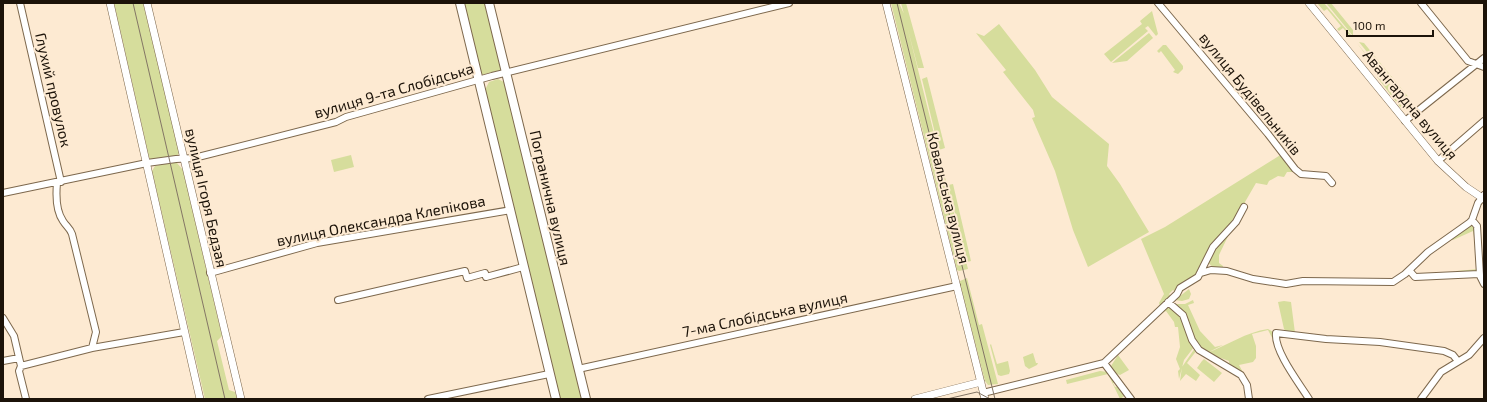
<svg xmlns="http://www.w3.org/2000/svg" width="1487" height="402" font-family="'Exo 2',sans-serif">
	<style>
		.green { fill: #d6dd9c }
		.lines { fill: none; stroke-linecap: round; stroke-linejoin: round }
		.minor-casing { stroke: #7d684d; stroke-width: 8 }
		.tertiary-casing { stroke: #7d684d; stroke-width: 8 }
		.secondary-casing { stroke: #7d684d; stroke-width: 10 }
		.minor { stroke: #fff; stroke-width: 6 }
		.tertiary { stroke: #fff; stroke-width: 7 }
		.secondary { stroke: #fff; stroke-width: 8 }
		.tram { stroke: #837565; stroke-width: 1 }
		.labels { text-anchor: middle; stroke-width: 4; stroke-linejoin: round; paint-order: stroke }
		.street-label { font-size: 15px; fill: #1c1309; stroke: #fdead2 }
	</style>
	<rect width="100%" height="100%" fill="#fdead2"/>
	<path class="green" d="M114,3H143L179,149V153L175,158L151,161L149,157Z
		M463,3H485L501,70L481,75Z
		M891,3H899L904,14L968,269L959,271L957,270Z
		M901,3H906L924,68H918Z
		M1317,3H1324L1351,35L1350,36L1343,28L1339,31L1337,29L1341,26L1327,9L1324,11Z
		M1326,3H1331L1353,30V36Z
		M1152,11L1158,34L1156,36L1148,26L1145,28L1148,31L1111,62L1104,54L1142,24L1140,21Z
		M999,24L1035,70L1052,97L1109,144L1107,166L1120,184L1149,232L1088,267L1073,230L1055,171L1032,118L1035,117L1033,110L1007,77L1003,72L1006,70L976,33L984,36Z
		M1149,33L1153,38L1127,61L1112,63Z
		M1359,42L1364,43L1410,99L1411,107Z
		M1357,43L1410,109L1405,110L1400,107L1377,77L1380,74Z
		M1163,45H1166L1183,66V69L1178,74L1173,72L1175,70L1161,51L1159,53L1157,51Z
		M927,77L945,148L939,150L922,79Z
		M498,79L504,82L506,86L582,399H559L485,90L489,82Z
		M1282,154L1295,172H1287L1284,177L1278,176L1269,181L1267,185L1256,183L1245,202L1246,208L1231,224L1200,271L1175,292L1173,290L1169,294L1171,296L1160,306L1159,303L1164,294L1141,239L1165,227Z
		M351,155L354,167L334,172L331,160Z
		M173,162L177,163L183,170L222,336L217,341L229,390L235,392L237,399H205L152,171L155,166Z
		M953,184L971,261L967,262L948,185Z
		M1471,225L1475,229L1480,272L1458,274L1456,271L1479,269L1473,231L1453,240H1449Z
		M1231,230L1219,255V263L1223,266V268H1214L1206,261L1215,246Z
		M967,278L979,325L982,324L998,384L988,385L985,381L960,285V281Z
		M1189,289L1191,294L1189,299L1182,301L1175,300Z
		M1193,300L1194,303L1188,305L1200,331L1215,347L1223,345L1207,353C1189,340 1191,317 1175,304H1185Z
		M1284,301L1291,302L1295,333L1286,332L1284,329L1278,302Z
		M1168,307H1170L1180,316L1194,347L1184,360L1179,379L1178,371L1180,369L1176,359L1180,347L1178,327H1175L1174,322L1166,311L1162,313Z
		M1268,329L1275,333L1281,355L1268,330L1252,334L1256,346V358L1253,362L1239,365L1245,376L1229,363V361L1207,353C1228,345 1246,332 1268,329Z
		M991,344L997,364L1008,361L1010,371L1009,374L1001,376L998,375L990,345Z
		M1195,348L1197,350L1187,363L1200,375L1196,381L1186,374L1180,381L1182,367Z
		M1033,353L1036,363H1038L1037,365L1029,369L1025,366L1023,357Z
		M1118,355L1129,370L1120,375L1114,373L1111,366Z
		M1204,359L1222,373L1214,382L1197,368L1202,361L1195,368Z
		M1100,371L1108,372L1116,382L1113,383L1115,387L1119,386L1126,395L1120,399L1108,374L1067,384L1066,380Z"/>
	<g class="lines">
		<defs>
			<path id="minor" d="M20,3L61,182
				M1158,3L1268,134L1295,169L1301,174L1326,176L1332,183
				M1421,3L1468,61L1484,67
				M1405,121L1484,58
				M1438,161L1484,121
				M57,183C56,194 56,211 63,221C66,226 70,228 72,234L96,332L92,348
				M3,193L147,163L176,159L194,158L336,122L346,117L492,76L789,3
				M1472,220L1477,226L1480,275
				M1409,270L1415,277L1479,274L1484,284
				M210,273L317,243L511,210
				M1201,273L1211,270L1227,271L1253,279L1286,284L1303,281L1393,282L1405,274L1428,252L1469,223L1472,220L1478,203L1484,195
				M338,300L465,271L467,278L485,273L486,277L523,267
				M1168,302L1183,315L1192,340L1199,350L1241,375L1247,385L1249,399
				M3,318L14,336L21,366L19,371L26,399
				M3,361L19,358
				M1104,363L1131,399
				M21,366L92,348L184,332
				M578,369L957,286
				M983,393L1104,363L1177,294L1180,288L1198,277L1213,247L1236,222L1244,207
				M428,399L549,374
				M1309,399C1299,383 1274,351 1276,333L1326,339L1380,342L1444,351L1453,355L1457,360
				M1421,399L1441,372L1469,355L1484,338"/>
			<path id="tertiary" d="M110,3L200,399
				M147,3L241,399
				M886,3L985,399
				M1309,3L1438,161L1466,187L1484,199
				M915,399L981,382"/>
			<path id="secondary" d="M460,3L556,399
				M489,3L586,399"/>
		</defs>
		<use href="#minor" class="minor-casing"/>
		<use href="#tertiary" class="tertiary-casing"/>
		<use href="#secondary" class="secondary-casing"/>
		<use href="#minor" class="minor"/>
		<use href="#tertiary" class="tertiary"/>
		<use href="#secondary" class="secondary"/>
		<path class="tram" d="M133,3L225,399
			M897,3L995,399
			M947,399L977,392L990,399"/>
	</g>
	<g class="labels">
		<g class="street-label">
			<text transform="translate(53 90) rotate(77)" y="5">Глухий провулок</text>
			<text transform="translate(394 91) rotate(-16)" y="5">вулиця 9-та Слобідська</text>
			<text transform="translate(1250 94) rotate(51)" y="5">вулиця Будівельників</text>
			<text transform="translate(1410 105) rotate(50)" y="5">Авангардна вулиця</text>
			<text transform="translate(206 198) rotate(77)" y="5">вулиця Ігоря Бедзая</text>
			<text transform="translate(550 198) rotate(77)" y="5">Погранична вулиця</text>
			<text transform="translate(948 198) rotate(76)" y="5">Ковальська вулиця</text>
			<text transform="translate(381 221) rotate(-11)" y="5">вулиця Олександра Клепікова</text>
			<text transform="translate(765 315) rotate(-12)" y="5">7-ма Слобідська вулиця</text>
		</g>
	</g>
	<rect width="1487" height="402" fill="none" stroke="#1c1309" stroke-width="8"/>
	<path d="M1347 30v6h86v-6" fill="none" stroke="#1c1309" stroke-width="2"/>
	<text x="1353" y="30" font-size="12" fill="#1c1309" stroke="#fdead2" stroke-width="3" paint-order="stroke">100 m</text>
</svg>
